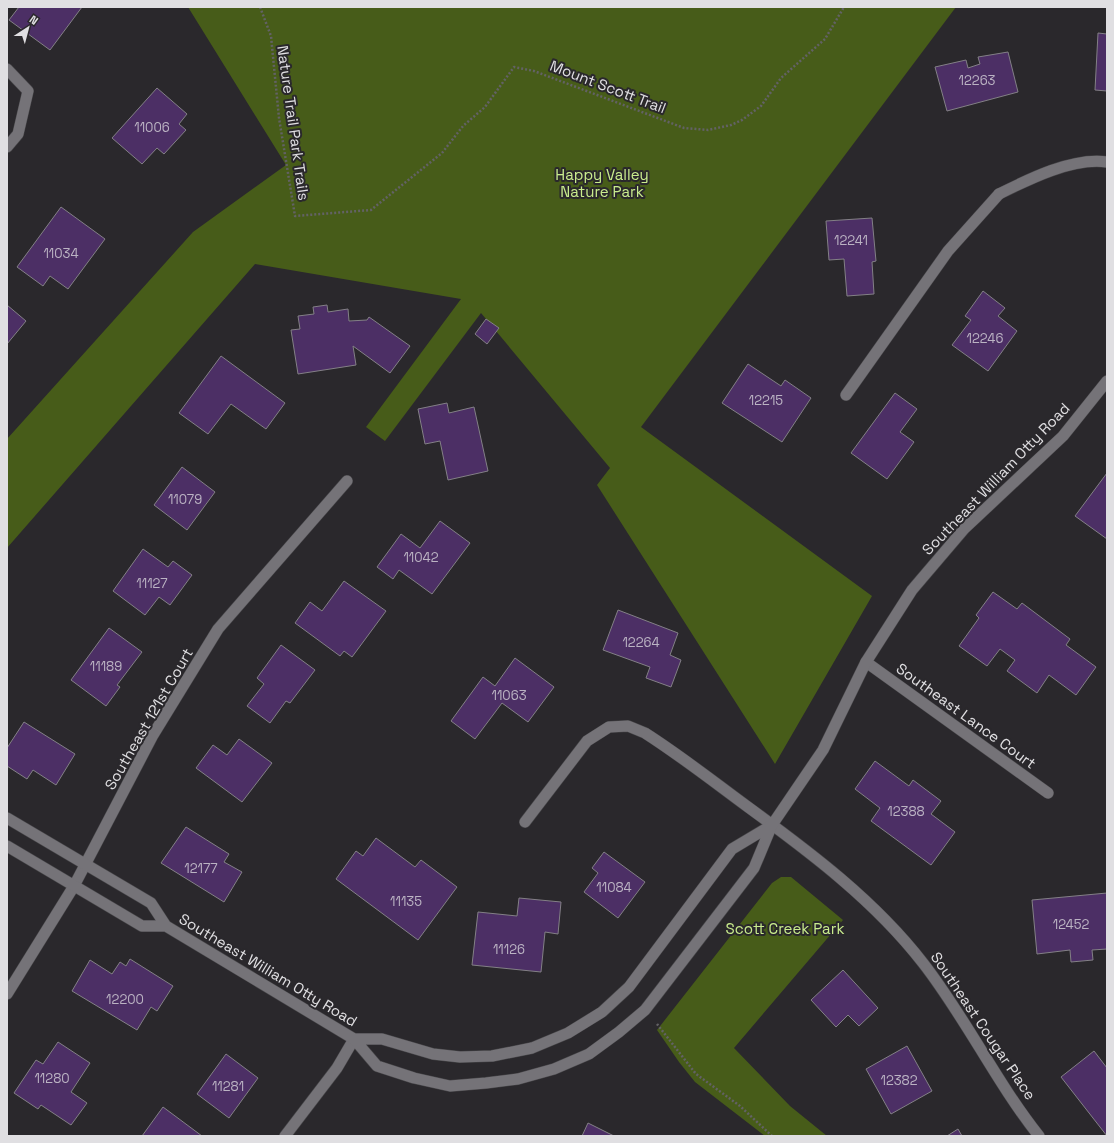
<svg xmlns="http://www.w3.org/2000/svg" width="1114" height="1143" font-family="'Space Grotesk',sans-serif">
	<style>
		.forest { fill: #475c19 }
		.building { fill: #4c2f65; stroke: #838086 }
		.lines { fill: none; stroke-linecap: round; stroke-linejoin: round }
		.service-casing { stroke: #48474a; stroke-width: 12 }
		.minor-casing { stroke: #48474a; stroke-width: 12 }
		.tertiary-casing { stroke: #48474a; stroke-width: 12 }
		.path { stroke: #636265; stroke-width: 2.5; stroke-dasharray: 2 2; stroke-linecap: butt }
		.service { stroke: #757378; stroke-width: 11 }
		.minor { stroke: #757378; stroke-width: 11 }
		.tertiary { stroke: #757378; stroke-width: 11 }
		.labels { text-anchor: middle; stroke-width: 4; stroke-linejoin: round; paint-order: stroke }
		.number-label { font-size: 13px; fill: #bbb3c3 }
		.street-label { font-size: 15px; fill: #e0dfe2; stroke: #2a282c }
		.park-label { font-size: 15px; fill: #c9ec8d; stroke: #2a282c }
	</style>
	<rect width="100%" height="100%" fill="#2a282c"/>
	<path class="forest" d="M188,7H956L641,427L872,596L775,764L597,485L610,468L481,313L385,441L366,427L461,299L255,264L7,548V439L193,232L286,165Z
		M781,877H791L843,920L734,1048L790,1106L827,1136H765L695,1082L679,1062L657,1030L772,883Z"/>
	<path class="building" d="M19,7H82L50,50L9,20Z
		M1098,33L1107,34V91L1095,90Z
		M1008,52L1018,92L947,111L935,67L966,60L968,68L980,64L978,57Z
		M157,88L187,114L179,124L186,130L164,154L157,148L142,164L112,138Z
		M61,207L105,239L68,289L50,276L43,286L17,267Z
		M872,218L876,261L872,262L874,294L847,296L844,259L829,260L826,221Z
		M983,291L1005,308L998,316L1017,331L988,371L952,345L971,320L965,316Z
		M7,305L26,321L7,344Z
		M327,305L328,312L348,309L349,321L367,320L369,317L410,346L390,373L353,346L356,365L298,374L291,330L300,329L298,316L314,314L313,307Z
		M486,319L499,328L487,344L475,334Z
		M221,356L285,403L266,429L231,404L208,434L179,413Z
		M748,364L781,386L785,380L811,398L782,442L722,403Z
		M895,393L917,409L900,432L914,442L887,479L851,453Z
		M447,403L449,413L474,407L488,471L448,480L440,441L425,444L418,409Z
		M182,467L215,492L187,530L154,505Z
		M1107,473V539L1075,516Z
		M440,521L470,543L432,594L399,570L393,579L377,567L401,534L420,548Z
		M143,549L168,567L173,561L192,575L170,605L159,597L145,615L113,591Z
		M344,581L386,611L352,657L344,651L340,656L295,623L310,602L322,611Z
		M993,592L1017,609L1022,603L1070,639L1066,645L1096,667L1076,695L1049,675L1037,693L1007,671L1015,660L1000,649L987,666L959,646L979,618L976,615Z
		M618,610L678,633L670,655L681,660L671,687L646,678L650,667L603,650Z
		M109,628L142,652L117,685L120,687L106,706L71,680Z
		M281,645L315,670L290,703L286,701L270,723L247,706L264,684L257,678Z
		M515,658L554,687L528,722L502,703L475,739L451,721L483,677L495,686Z
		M24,722L75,754L56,785L33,770L27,779L7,766V748Z
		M239,739L272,763L242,802L196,768L213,745L227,755Z
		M875,761L909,786L913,780L941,801L931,814L955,832L931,865L871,821L880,808L855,789Z
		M186,827L229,854L224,862L242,872L224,902L161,863Z
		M376,838L415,867L421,860L457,887L418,940L336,879L356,851L363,856Z
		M604,852L645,882L618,918L584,892L598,873L592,868Z
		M1107,893V949L1092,950L1093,960L1071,962L1070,950L1037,954L1032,900Z
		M519,898L561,902L558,934L545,932L541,972L472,965L478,912L517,916Z
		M130,959L173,986L157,1011L151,1007L137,1030L72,991L90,960L112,974L120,962L126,966Z
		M843,970L878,1008L859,1026L848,1015L836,1027L811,1000Z
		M58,1042L90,1063L71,1092L87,1103L71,1125L41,1105L38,1109L14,1093L36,1060L43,1064Z
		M907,1046L932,1091L891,1114L866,1069Z
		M1094,1051L1107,1068V1136L1061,1077Z
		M226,1054L258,1078L229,1118L197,1094Z
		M163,1107L202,1136H142Z
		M588,1123L614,1136H582Z
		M958,1129L962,1136H947Z"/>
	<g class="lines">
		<defs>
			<path id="service" d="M7,69L28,91L18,134L7,147
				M846,395L948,251L999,194"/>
			<path id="minor" d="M999,194C1029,179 1073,157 1107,162
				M866,662L1048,793
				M525,822L587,741L609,727L628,726L645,733C681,756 714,782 748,807C811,853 875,901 923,963C966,1018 996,1082 1039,1136
				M7,994L74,886L153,735L218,629L347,481
				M285,1136L337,1068L354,1039"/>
			<path id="tertiary" d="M7,818L151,903L166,926L354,1039L377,1066L414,1078L450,1086L486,1083L518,1079L554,1069L589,1054L619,1032L645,1010L754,868L772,825L823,750L866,662L912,590L964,529L1063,436L1107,381
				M7,846L142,926H166
				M354,1039H382L433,1054L460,1057L492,1056L532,1048L568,1033L602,1012L629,987L732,849L772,825"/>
		</defs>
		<use href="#service" class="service-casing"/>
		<use href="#minor" class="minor-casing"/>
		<use href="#tertiary" class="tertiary-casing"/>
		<path class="path" d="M260,7L271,36L279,118L295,216L371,210L442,153L463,126L485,107L514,67L534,71L684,128L708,130L731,125L742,120L761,106L781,78L825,39L844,7
			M657,1024L696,1074L740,1106L772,1136"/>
		<use href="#service" class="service"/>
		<use href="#minor" class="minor"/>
		<use href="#tertiary" class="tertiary"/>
	</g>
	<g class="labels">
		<g class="number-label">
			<text x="977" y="85">12263</text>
			<text x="152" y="132">11006</text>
			<text x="851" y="245">12241</text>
			<text x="61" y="258">11034</text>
			<text x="985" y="343">12246</text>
			<text x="766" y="405">12215</text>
			<text x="185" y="504">11079</text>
			<text x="421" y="562">11042</text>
			<text x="152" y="588">11127</text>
			<text x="641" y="647">12264</text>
			<text x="106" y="671">11189</text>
			<text x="509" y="700">11063</text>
			<text x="906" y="816">12388</text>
			<text x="201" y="873">12177</text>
			<text x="614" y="892">11084</text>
			<text x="406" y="906">11135</text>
			<text x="1071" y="929">12452</text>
			<text x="509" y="954">11126</text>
			<text x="125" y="1004">12200</text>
			<text x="52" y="1083">11280</text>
			<text x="899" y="1085">12382</text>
			<text x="228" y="1091">11281</text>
		</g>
		<g class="street-label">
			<text transform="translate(608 87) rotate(21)" y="5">Mount Scott Trail</text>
			<text transform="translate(293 123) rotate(82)" y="5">Nature Trail Park Trails</text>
			<text transform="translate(996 479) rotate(-46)" y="5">Southeast William Otty Road</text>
			<text transform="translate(966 716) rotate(36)" y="5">Southeast Lance Court</text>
			<text transform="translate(149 719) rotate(-60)" y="5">Southeast 121st Court</text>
			<text transform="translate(268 970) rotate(31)" y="5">Southeast William Otty Road</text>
			<text transform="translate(983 1026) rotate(56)" y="5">Southeast Cougar Place</text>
		</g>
		<g class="park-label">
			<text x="602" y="180">Happy Valley<tspan x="602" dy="17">Nature Park</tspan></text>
			<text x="785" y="934">Scott Creek Park</text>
		</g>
	</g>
	<rect width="1114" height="1143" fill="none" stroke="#e0dfe2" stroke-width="16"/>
	<g transform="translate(28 28) rotate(36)" stroke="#2a282c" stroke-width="3" paint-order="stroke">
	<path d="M0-3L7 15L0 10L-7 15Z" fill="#e0dfe2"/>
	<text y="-6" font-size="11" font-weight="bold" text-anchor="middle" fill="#e0dfe2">N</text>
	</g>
</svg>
